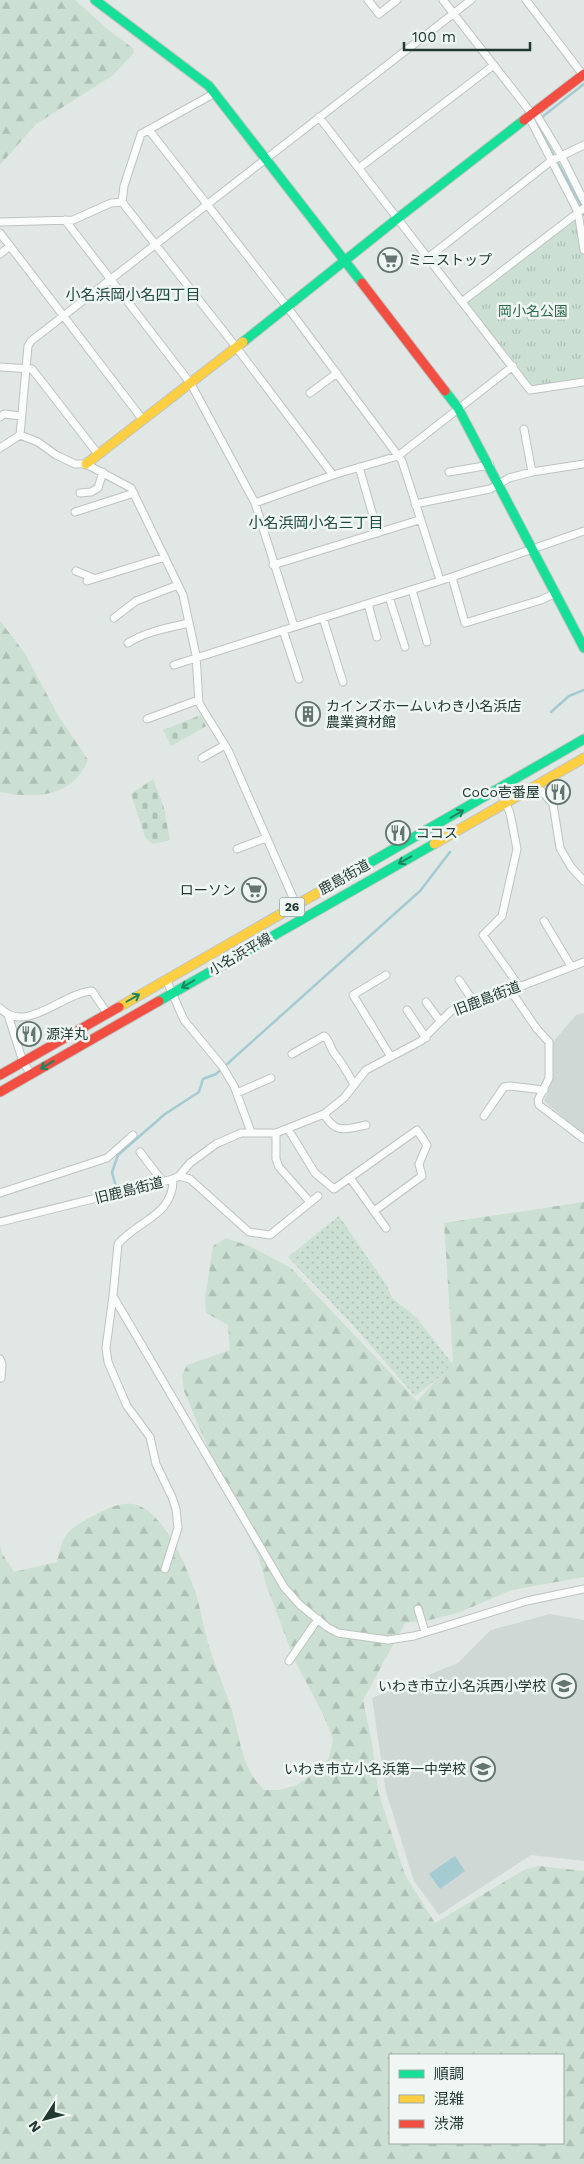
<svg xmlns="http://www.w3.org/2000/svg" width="584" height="2164" font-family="'Work Sans','Noto Sans JP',sans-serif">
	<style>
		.built { fill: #cfd8d4 }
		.grass { fill: url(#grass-dots) }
		.forest { fill: url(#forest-firs); fill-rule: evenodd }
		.cemetery { fill: url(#cemetery-stones) }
		.park { fill: url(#park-tufts) }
		.water { fill: #a4cad2 }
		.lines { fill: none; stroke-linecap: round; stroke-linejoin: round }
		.stream { stroke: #a4cad2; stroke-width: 2.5 }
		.street-casing { stroke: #bec3c1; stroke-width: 9 }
		.fast-casing { stroke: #bec4c2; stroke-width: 11 }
		.slow-casing { stroke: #bec4c2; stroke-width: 11 }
		.jam-casing { stroke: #bec4c2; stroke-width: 11 }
		.street { stroke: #fafbfb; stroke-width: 7 }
		.fast { stroke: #16e098; stroke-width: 9 }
		.slow { stroke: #ffcf43; stroke-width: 9 }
		.jam { stroke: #f24e42; stroke-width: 9 }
		.oneway { stroke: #1c8460 }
		.labels { text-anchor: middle; stroke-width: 5; stroke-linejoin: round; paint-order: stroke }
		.shield { fill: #eff6f3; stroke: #5f716d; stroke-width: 1 }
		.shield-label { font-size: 12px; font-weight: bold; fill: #213833 }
		.poi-label { font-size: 14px; fill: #213833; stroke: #eff6f3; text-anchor: start }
		.park-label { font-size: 14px; fill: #2f6b4a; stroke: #eff6f3 }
		.street-label { font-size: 14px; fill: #213833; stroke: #eff6f3 }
		.neighbourhood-label { font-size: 15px; fill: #1f4840; stroke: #eff6f3 }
	</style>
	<defs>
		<pattern id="grass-dots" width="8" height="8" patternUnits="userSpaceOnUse" patternTransform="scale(1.25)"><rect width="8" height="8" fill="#cbdfd2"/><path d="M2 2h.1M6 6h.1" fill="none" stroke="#aec0b5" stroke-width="1.8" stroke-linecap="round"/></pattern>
		<pattern id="forest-firs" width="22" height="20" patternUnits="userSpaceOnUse" patternTransform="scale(1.25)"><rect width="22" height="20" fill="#cbdfd2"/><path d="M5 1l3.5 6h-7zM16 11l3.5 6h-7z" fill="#aec0b5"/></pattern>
		<pattern id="cemetery-stones" width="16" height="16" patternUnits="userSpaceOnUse" patternTransform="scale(1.25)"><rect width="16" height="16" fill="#cbdfd2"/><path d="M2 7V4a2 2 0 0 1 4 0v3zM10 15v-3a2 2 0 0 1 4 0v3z" fill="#aec0b5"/></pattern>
		<pattern id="park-tufts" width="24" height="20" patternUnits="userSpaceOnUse" patternTransform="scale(1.25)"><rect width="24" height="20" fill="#cbdfd2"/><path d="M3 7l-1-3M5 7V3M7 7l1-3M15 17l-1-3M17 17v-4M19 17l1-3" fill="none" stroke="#aec0b5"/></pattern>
	</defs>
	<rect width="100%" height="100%" fill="#e1e7e4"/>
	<path class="built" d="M584,1013V1135L544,1101L553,1079V1042L576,1015Z
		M550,1614L584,1620V1861L531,1855L439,1915L414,1881L386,1792L372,1698L458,1663L491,1630Z"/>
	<path class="grass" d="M339,1216L387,1286L392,1298L416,1317L454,1366L415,1396L352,1324L288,1257Z"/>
	<path class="forest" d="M0,0H75L112,33L133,48L134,53L112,76L36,124L0,165Z
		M0,621L24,652L59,717L88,760C72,798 34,799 0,792Z
		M584,1202V1577L512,1590L460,1612L430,1620L405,1623L363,1700L372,1743L378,1791L405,1875L435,1923L524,1870L539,1866L584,1871V2164H0V1545L2,1553L14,1572L57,1562C63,1535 65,1531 91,1517C104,1510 122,1500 137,1505C164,1514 186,1565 195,1591C201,1609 203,1628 209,1646C216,1669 226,1691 233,1714C241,1742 242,1769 264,1790H279L297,1785L316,1772L329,1758L333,1739L323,1714L294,1659L266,1584L259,1557L229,1498L184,1391L182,1375L187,1365L230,1350L228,1325L206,1313L205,1299L213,1246L226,1238L249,1246L291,1268L417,1401L453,1362L444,1223ZM390,2055H563V2143H390Z"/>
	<path class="cemetery" d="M201,715L206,726L171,746L163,730Z
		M153,779L164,808L170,840L153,844L145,837L131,794Z"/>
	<path class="park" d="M578,212L584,250V382L530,390L463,301Z"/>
	<path class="water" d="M455,1856L465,1871L440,1889L429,1874Z"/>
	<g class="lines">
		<path class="stream" d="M584,84L537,121V125L583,209L584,215
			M551,712L569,696L584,690
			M116,1187L112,1172L118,1155L165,1114L199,1092L203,1079L216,1074L420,891L450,852"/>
		<defs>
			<path id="street" d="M368,0L379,14L397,0
				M443,0L532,114
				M526,0L583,75
				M535,112L561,155L584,201
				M319,117L530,390L584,382
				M529,117L578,212L584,250
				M149,130L288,308L402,461L440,580
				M359,168L494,65
				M122,202L236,347L333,475
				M65,220L191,384L255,503L294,626
				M0,222L73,220L111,203L122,202L124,186L141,134L215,93
				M0,233L143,420
				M0,254L10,246
				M429,257L551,161L584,145
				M463,301L584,208
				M0,367L32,369L98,454
				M310,393L337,373
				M0,417L4,414L21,416
				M524,429L532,472
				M0,448L20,435
				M359,467L378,533
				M449,472L490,465
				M80,493L91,492L98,488L103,472
				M255,503L333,475L398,456L513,366
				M415,504L490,489L509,478L532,472L584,464
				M75,512L134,493
				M273,565L419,520
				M76,571L93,578
				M452,577L465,623L541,600L556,593
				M87,581L165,557
				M412,590L427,642
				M389,597L405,647
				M368,604L377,637
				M114,618L136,601L178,585
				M323,618L343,682
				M283,630L299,679
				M128,643C147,631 168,628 189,623
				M174,665L452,577L584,531
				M147,719L198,700
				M202,758L225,745
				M536,785L553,804L560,848L571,867L584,881
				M499,789L510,813L517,849L502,916L483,935L519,986
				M237,849L266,838
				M302,918L228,750L199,703L196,655L183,595L131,488L86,464H75L56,455L38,442L20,435L28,346L31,341L471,0
				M544,921L571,966
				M386,975L353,995L391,1057
				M166,979L184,1020L222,1066L234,1086L251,1132
				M459,980L474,1002
				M510,990L537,1029L549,1042V1078L538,1100L539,1105L584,1139
				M426,1002L440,1021
				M0,1008C26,1035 62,993 92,991L107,1013
				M407,1010L426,1038
				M8,1015L23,1062L31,1074
				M292,1054L324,1036C330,1040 330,1048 334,1053C342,1063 348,1073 354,1085
				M237,1093L271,1078
				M324,1114C336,1135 346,1129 366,1125
				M484,1116L504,1087L510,1086L544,1090
				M288,1129L315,1173L334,1189L417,1130L427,1145L419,1164L422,1176L374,1211
				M276,1133V1159L279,1167L310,1202
				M140,1152L163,1182
				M179,1176L190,1179L249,1232L270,1235L318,1196
				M350,1178L386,1228
				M173,1179C174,1215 137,1221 118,1244L113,1296L284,1587L300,1605L327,1627L338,1633L388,1640L414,1636L527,1601L584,1589
				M0,1193L107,1158L133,1135
				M0,1222L173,1179L179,1176L190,1163L216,1144L241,1133H276L324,1114L344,1098L366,1070L421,1041L451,1011L463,1005L498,995L584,962
				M113,1296L106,1348L108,1362L127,1406L150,1437L156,1464L172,1497L176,1509L178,1528L165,1569
				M0,1359L2,1364L1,1378
				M418,1609L425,1632
				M289,1661L318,1619"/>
			<path id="fast" d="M95,0L209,86L362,283
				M243,342L398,218L524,120
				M445,391L458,408L584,648
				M359,869L584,739
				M159,1001L434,844"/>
			<path id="slow" d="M86,464L243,342
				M434,844L584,758
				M119,1007L359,869"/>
			<path id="jam" d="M524,120L584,74
				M362,283L445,391
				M0,1075L119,1007
				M0,1092L159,1001"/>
		</defs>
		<use href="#street" class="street-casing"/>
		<use href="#fast" class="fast-casing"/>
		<use href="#slow" class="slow-casing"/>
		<use href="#jam" class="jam-casing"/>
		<use href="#street" class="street"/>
		<use href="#fast" class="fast"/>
		<use href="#slow" class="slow"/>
		<use href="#jam" class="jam"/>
	</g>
	<defs><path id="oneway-shaft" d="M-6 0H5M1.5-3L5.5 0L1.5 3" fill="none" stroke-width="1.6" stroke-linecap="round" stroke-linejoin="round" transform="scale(1.25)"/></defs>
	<g class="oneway">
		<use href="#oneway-shaft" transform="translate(457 814) rotate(-30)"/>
		<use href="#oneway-shaft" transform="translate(405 860) rotate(150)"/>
		<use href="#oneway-shaft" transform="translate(188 984) rotate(150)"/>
		<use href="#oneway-shaft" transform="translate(133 998) rotate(-30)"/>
		<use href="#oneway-shaft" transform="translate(47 1065) rotate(149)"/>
	</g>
	<defs>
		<symbol id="supermarket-ring" viewBox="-11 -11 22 22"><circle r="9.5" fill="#eff6f3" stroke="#647571" stroke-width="1.5"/><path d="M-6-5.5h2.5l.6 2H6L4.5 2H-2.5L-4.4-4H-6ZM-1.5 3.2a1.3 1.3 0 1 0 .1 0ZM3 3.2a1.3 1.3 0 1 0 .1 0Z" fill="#647571"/></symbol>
		<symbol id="building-ring" viewBox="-11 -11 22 22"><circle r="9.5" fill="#eff6f3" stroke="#647571" stroke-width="1.5"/><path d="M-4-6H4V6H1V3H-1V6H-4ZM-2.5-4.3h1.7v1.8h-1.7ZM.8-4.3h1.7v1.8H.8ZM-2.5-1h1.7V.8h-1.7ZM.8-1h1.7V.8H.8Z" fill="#647571"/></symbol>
		<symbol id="restaurant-ring" viewBox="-11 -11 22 22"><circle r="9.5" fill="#eff6f3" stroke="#647571" stroke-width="1.5"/><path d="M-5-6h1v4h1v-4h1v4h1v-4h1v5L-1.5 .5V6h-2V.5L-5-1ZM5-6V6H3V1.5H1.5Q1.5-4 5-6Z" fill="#647571"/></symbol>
		<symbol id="school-ring" viewBox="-11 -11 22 22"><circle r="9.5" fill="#eff6f3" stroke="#647571" stroke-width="1.5"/><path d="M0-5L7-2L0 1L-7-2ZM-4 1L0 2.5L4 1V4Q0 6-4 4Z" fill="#647571"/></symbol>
	</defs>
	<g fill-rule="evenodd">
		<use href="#supermarket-ring" x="376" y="246" width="28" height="28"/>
		<use href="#building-ring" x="294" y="700" width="28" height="28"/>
		<use href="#restaurant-ring" x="544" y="778" width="28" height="28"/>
		<use href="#restaurant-ring" x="384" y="819" width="28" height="28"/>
		<use href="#supermarket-ring" x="240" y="876" width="28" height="28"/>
		<use href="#restaurant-ring" x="15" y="1020" width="28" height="28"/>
		<use href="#school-ring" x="550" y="1672" width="28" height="28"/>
		<use href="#school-ring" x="469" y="1755" width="28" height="28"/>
	</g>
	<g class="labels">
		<rect class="shield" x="279.5" y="897.5" width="25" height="19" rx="4"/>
		<g class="shield-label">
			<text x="292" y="911">26</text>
		</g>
		<g class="poi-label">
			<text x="408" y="265">ミニストップ</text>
			<text x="326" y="711">カインズホームいわき小名浜店<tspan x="326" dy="16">農業資材館</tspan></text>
			<text x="540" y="797" text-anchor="end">CoCo壱番屋</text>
			<text x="416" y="838">ココス</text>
			<text x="236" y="895" text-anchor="end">ローソン</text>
			<text x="46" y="1039">源洋丸</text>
			<text x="546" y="1691" text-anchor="end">いわき市立小名浜西小学校</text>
			<text x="466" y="1774" text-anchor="end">いわき市立小名浜第一中学校</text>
		</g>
		<g class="park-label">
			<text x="533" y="316">岡小名公園</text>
		</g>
		<g class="street-label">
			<text transform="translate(344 877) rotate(-29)" y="5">鹿島街道</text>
			<text transform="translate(240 954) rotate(-30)" y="5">小名浜平線</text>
			<text transform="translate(487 998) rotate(-21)" y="5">旧鹿島街道</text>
			<text transform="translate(129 1190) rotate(-14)" y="5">旧鹿島街道</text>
		</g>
		<g class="neighbourhood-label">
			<text x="133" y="300">小名浜岡小名四丁目</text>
			<text x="316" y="528">小名浜岡小名三丁目</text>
		</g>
	</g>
	<rect x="389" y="2054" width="175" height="90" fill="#eff6f3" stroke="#9daaa6"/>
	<rect x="399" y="2070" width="25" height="8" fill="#16e098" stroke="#9daaa6"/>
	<text x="434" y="2079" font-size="15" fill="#213833">順調</text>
	<rect x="399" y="2095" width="25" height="8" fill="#ffcf43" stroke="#9daaa6"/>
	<text x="434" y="2104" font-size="15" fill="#213833">混雑</text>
	<rect x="399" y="2120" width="25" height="8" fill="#f24e42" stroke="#9daaa6"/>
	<text x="434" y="2129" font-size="15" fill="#213833">渋滞</text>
	<g transform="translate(45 2119) rotate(234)" stroke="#eff6f3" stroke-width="4" paint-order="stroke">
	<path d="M0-4L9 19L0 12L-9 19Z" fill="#213833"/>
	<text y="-8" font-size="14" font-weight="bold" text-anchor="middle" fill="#213833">N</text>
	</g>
	<path d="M404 42v8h126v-8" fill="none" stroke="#213833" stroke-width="2.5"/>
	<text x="412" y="42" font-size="15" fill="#213833" stroke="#eff6f3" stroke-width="4" paint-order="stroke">100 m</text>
</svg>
